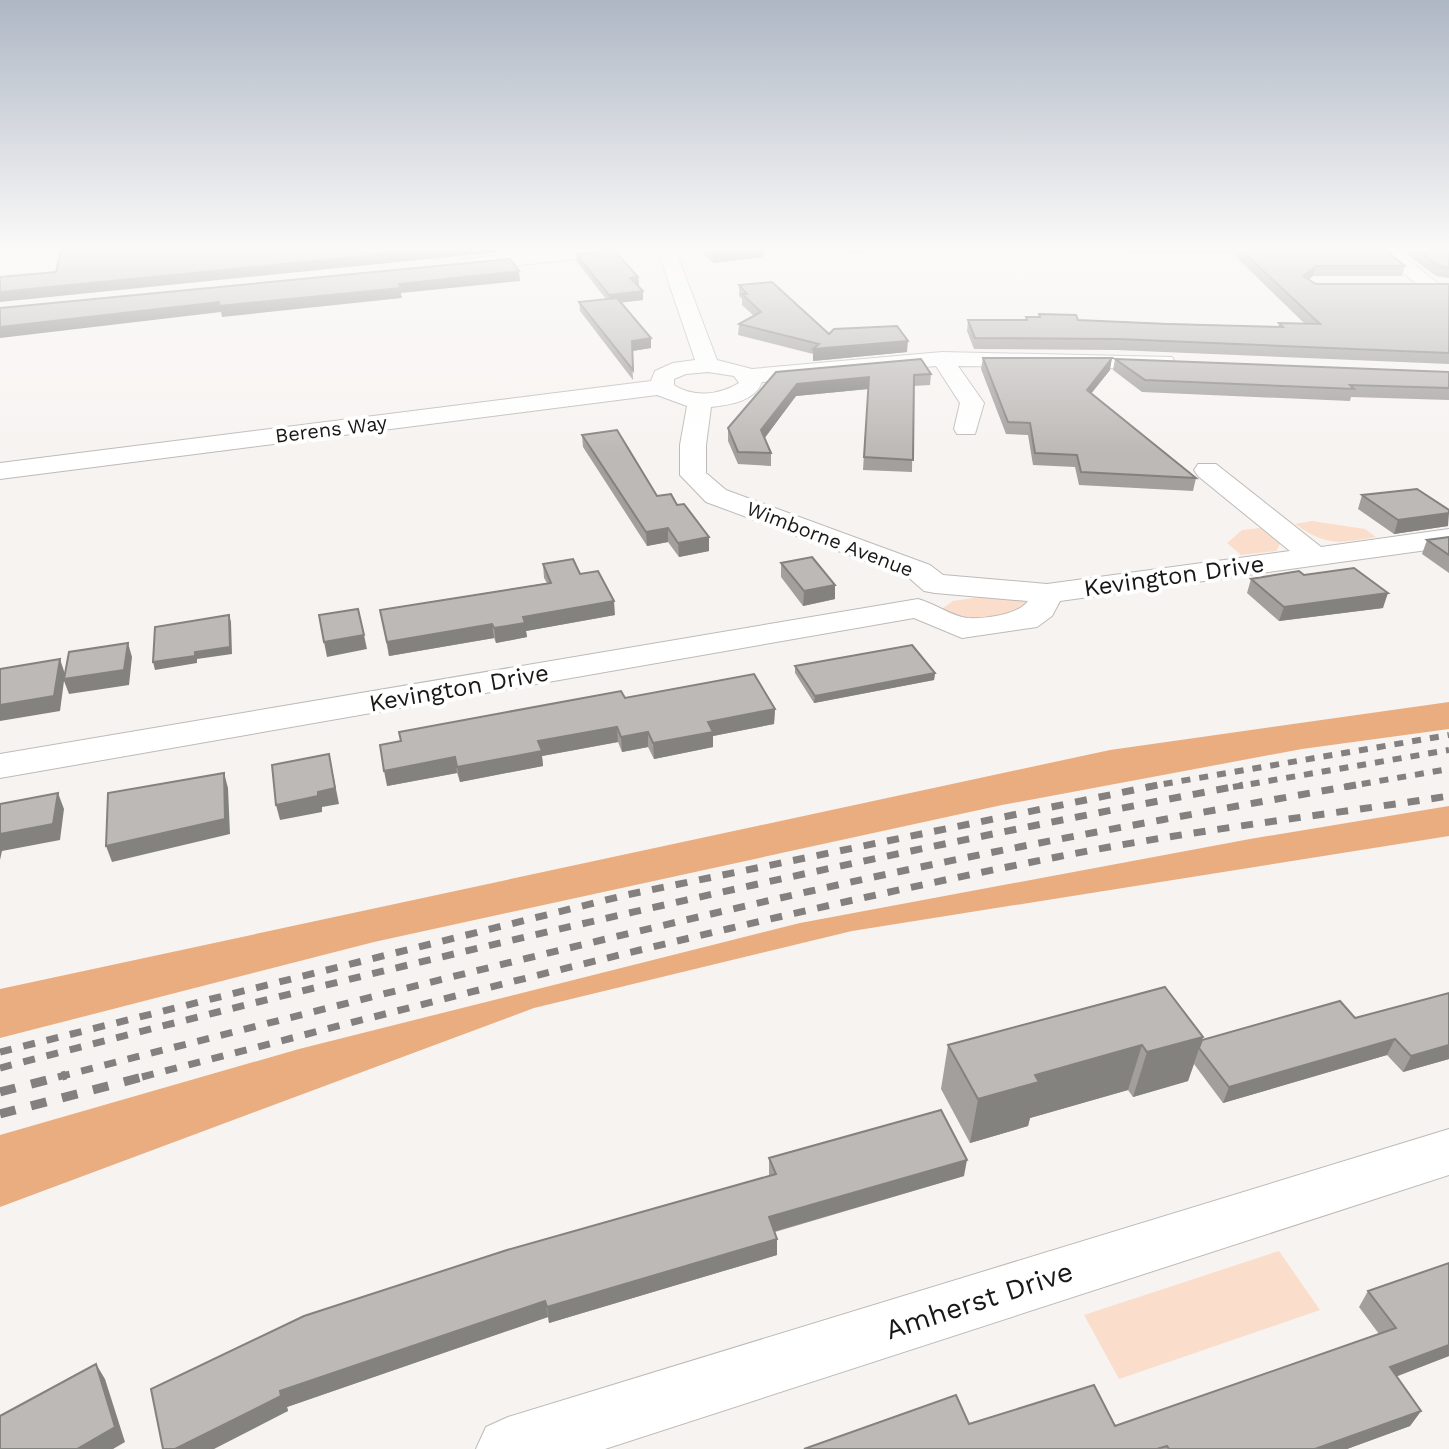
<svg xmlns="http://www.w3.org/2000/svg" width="1449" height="1449" font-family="'Work Sans',sans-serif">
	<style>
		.green { fill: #fadecb }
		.forest { fill: #eaad80 }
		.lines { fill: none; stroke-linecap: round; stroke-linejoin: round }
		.street-casing { stroke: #bdbab7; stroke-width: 2 }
		.street { fill: #fff; fill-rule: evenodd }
		.rail-far2 { stroke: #83807f; stroke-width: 6; stroke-dasharray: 9 9; stroke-linecap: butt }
		.rail-far1 { stroke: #83807f; stroke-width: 7; stroke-dasharray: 12 12; stroke-linecap: butt }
		.rail { stroke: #83807f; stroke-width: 9; stroke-dasharray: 16 16; stroke-linecap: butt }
		.wall { fill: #a29f9d }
		.shaded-wall { fill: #84827f }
		.building { fill: #bcb9b6; stroke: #84827f; stroke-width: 2 }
		.labels { text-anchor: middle; stroke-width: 8; stroke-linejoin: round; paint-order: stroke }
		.far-street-label { font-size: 20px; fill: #1a1817; stroke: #fff }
		.street-label { font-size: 24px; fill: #1a1817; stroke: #fff }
		.near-street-label { font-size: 28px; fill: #1a1817; stroke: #fff }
	</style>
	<rect width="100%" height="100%" fill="#f7f3f1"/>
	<path class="green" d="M1312,521L1365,529L1376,537C1339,543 1327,547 1295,524Z
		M1260,528L1280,544L1276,551L1241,555L1227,543L1242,530Z
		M1000,594L1020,596L1028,606C1008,621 975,621 951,618L943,608L953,601Z
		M1279,1251L1320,1310L1119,1379L1084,1315Z"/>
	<path class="forest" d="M1449,702V729L1302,749L1002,805L374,942L0,1038V989L1110,750Z
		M1449,806V836L852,931L534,1008L0,1207V1135L299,1049L800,923L1250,839Z"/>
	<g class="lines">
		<defs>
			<path id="street" d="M565,249H630L621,254L463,271L454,265L463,259Z
				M1374,249H1395L1440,285L1430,291L1423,289Z
				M669,252L678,257L717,360L752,369L942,352L1172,357L1175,362L1172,367L1164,369L958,366L984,403L975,434H957L954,429L960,403L936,366L762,382C755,401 730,405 711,407L706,445V473L726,490L930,565L943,575L1047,584L1290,551L1198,476L1194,470L1198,464H1216L1321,547L1449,529V547L1060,601L1052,616L1037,627L962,638L914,618L0,778V754L918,599C934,603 951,616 967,618C985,619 1018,615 1028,601L935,593L924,591L908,577L706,502L680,475V445L687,406L657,395L0,479V463L651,381L655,371L673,363L695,360L660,257ZM708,372L734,376L739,383C719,395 694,398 674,385V379L686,374Z
				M1449,1129V1175L605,1449H476L486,1427L508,1417Z"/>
		</defs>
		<use href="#street" class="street-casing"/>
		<use href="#street" class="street"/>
		<path class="rail-far2" d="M1146,787L1449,735
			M1233,787L1449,750
			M1344,787L1449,769"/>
		<path class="rail-far1" d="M0,1052L626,895L1158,785
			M0,1068C412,960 825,863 1243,785
			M58,1077C308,1013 559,948 811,891C991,850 1174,817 1356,785
			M142,1077C446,998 749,918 1057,857C1185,831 1319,816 1449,796"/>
		<path class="rail" d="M0,1092L66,1075
			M0,1114L150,1075"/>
	</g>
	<path class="wall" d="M698,249H778L764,251L763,257L713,263Z
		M843,249H920L847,254Z
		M1042,249H1384L1405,266L1402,276H1313L1309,279L1316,284H1449V364L1116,350L974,349L967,331L968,320H1026V317H1038L1039,314L1078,320L1278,327L1279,323L1305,324L1232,253H1124L1121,250Z
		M1400,249H1449V278L1436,276Z
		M576,254L638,277L639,285H637L643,300L621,302L651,348L632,351L633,380L580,311L579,302L606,299L577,262Z
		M739,285L829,334L907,352L813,361V354L738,335L739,324L754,316L742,305V299L739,296Z
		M983,358L1110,370L1091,394L1196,478L1193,491L1079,485L1075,467L1033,465L1028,435L1006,434L981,369Z
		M1115,359L1449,372V400L1351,397L1350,401L1142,392L1113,370Z
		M776,372L931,374L930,385L913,386L912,472L863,470L868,389L796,396L764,438L771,453V466L738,464L728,441V428Z
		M582,435L657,496L709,551L679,557L668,542L647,546L583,447Z
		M1362,495L1448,526L1394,534L1358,509Z
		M1449,537V573L1422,554L1427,540Z
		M781,563L835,599L803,606L781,577Z
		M543,564L580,574L615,615L526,631L527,637L496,643L494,638L389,656L380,610L547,583L544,578Z
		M1304,575L1383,608L1279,621L1247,593L1251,579Z
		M795,666L935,673L934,680L814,703L795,673Z
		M625,698L775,709L774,724L713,736V747L654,759L648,747L622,752L618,742L542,756L543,766L460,782L457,773L387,786L401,741Z
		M1449,993V1059L1403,1072L1387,1055L1223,1103L1194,1064L1188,1081L1133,1097L1128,1090L1030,1118L1028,1126L970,1143L941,1089L948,1045L1203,1037L1202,1040L1355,1018Z
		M769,1158L964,1176L775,1232L777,1255L549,1323L548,1317L287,1407L288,1411L163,1449L769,1176Z
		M1449,1263V1356L1396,1376L1421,1411L1410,1426L1347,1449H804L969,1424L1115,1426L1379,1334L1359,1307L1368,1291Z"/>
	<path class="shaded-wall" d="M436,249H499V252L0,302V292Z
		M748,249H778L764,251L763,257L713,263V253Z
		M1316,266L1313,276L1300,286L1303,276Z
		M519,271L520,281L401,293L402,298L222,317L221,312L0,338V327L219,302Z
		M638,277L639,285L630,286V278Z
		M643,291V300L610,304L609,295Z
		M651,338V348L632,351V341Z
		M908,341L907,352L813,361V349Z
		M1112,358L1110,370L1084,402L1087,390Z
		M869,377L868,389L796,396L761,443V430L797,384Z
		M1449,513L1448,526L1394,534L1398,520Z
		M668,528V542L647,546L646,532Z
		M709,537V551L679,557L678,543Z
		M835,585V599L803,606L804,591Z
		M1388,593L1383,608L1279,621L1284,607Z
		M614,601L615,615L526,631L527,637L496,643L494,628L523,617Z
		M229,615L231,622L232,654L197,659V663L155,670L153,662L195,652Z
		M492,624L494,638L389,656L387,642Z
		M364,635L367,649L327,657L324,642Z
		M128,643L132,657L129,685L69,694L64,681L60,711L0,721V705L60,659L65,674Z
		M935,673L934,680L814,703L815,696Z
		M775,709L774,724L713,736V747L654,759L653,743L708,722Z
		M617,727L618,742L542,756L543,766L460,782L457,767L538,741Z
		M648,732V747L622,752L621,737Z
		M329,754L339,804L322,807V812L280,820L276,805L318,792Z
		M455,757L457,773L387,786L384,771Z
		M224,773L228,788L230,834L112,862L106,846Z
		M58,793L64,809L60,840L2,851L0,860V834Z
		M1203,1037L1188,1081L1133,1097L1147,1052Z
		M1395,1039L1387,1055L1223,1103L1229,1087Z
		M1142,1045L1128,1090L1030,1118L1028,1126L970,1143L978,1099L1035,1075Z
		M1449,1045V1059L1403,1072L1411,1056Z
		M967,1160L964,1176L769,1233V1217Z
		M777,1239V1255L549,1323L547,1307Z
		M545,1301L548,1317L287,1407L288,1411L214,1449H175L280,1391Z
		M1449,1345V1356L1380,1383L1390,1367Z
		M96,1364L105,1379L125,1442L113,1449H77Z
		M1421,1411L1410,1426L1347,1449H1315Z"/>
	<path class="building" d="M61,249H436L0,292V277L56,272Z
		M708,249H748L713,253Z
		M1240,249H1384L1405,266H1316L1303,276L1316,284H1449V353L1118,339L975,338L968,320H1027L1026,317H1040L1039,314L1076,315L1078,320L1167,324L1283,327L1279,323L1320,324Z
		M1416,249H1449V268L1439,266Z
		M614,250L638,277L630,278L643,291L609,295L576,254Z
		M510,259L519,271L399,284L401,288L219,306V302L0,327V308Z
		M772,282L829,334L834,329L897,326L908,341L813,349L819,344L739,324L761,312L742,294H747L739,285Z
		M617,298L651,338L632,341L633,370L579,302Z
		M983,358H1112L1087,390L1196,478L1081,472L1077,455L1035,453L1030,423L1008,422Z
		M921,359L931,374L914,375L913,460L864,457L869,377L797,384L761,430L771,453L738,452L728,428L776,372Z
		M1115,359L1449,372V388L1350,385L1354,389L1145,380Z
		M617,430L657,496L671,494L677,505L684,504L709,537L678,543L668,528L646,532L582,435Z
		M1417,489L1449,510V513L1398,520L1362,495Z
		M1449,537V555L1427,540Z
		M812,557L835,585L804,591L781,563Z
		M573,559L580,574L598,571L614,601L523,617L525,623L494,628L492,624L387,642L380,610L551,583L543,564Z
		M1354,568L1388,593L1284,607L1251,579L1299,571L1304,575Z
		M358,609L364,635L324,642L319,615Z
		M229,615L230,647L195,652V656L153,662L155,627Z
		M128,643L124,670L64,679L69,652Z
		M912,645L935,673L815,696L795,666Z
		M60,659L54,696L0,705V669Z
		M754,674L775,709L708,722L713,732L653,743L648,732L621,737L617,727L538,741L542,751L457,767L455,757L384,771L380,745L401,741L399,732L621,691L625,698Z
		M329,754L335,788L318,792V796L276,805L272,765Z
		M224,773L225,819L106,846L108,793Z
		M58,793L53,824L0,834V804Z
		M1165,987L1203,1037L1147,1052L1142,1045L1035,1075L1039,1082L978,1099L948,1045Z
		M1449,993V1045L1411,1056L1395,1039L1229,1087L1199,1048L1202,1040L1340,1001L1355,1018Z
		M941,1110L967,1160L769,1217L777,1239L547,1307L545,1301L280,1391L281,1396L175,1449H163L151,1389L304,1316L507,1250L776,1174L769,1158Z
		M1449,1263V1345L1390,1367L1421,1411L1315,1449H1169L1167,1446L1157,1449H804L956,1395L969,1424L1094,1385L1115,1426L1396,1328L1368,1291Z
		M96,1364L115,1427L77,1449H0V1416Z"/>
	<linearGradient id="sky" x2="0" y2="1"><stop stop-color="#aeb7c4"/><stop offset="0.55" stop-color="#fbfaf9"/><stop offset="1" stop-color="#fbfaf9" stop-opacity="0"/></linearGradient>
	<rect width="1449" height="452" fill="url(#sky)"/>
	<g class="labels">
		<g class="far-street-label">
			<text transform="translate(331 429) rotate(-7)" y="7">Berens Way</text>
			<text transform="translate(830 539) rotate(21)" y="7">Wimborne Avenue</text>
		</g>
		<g class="street-label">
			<text transform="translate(1174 576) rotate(-8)" y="8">Kevington Drive</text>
			<text transform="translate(459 688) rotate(-10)" y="8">Kevington Drive</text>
		</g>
		<g class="near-street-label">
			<text transform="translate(979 1300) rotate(-18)" y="10">Amherst Drive</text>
		</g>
	</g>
</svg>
